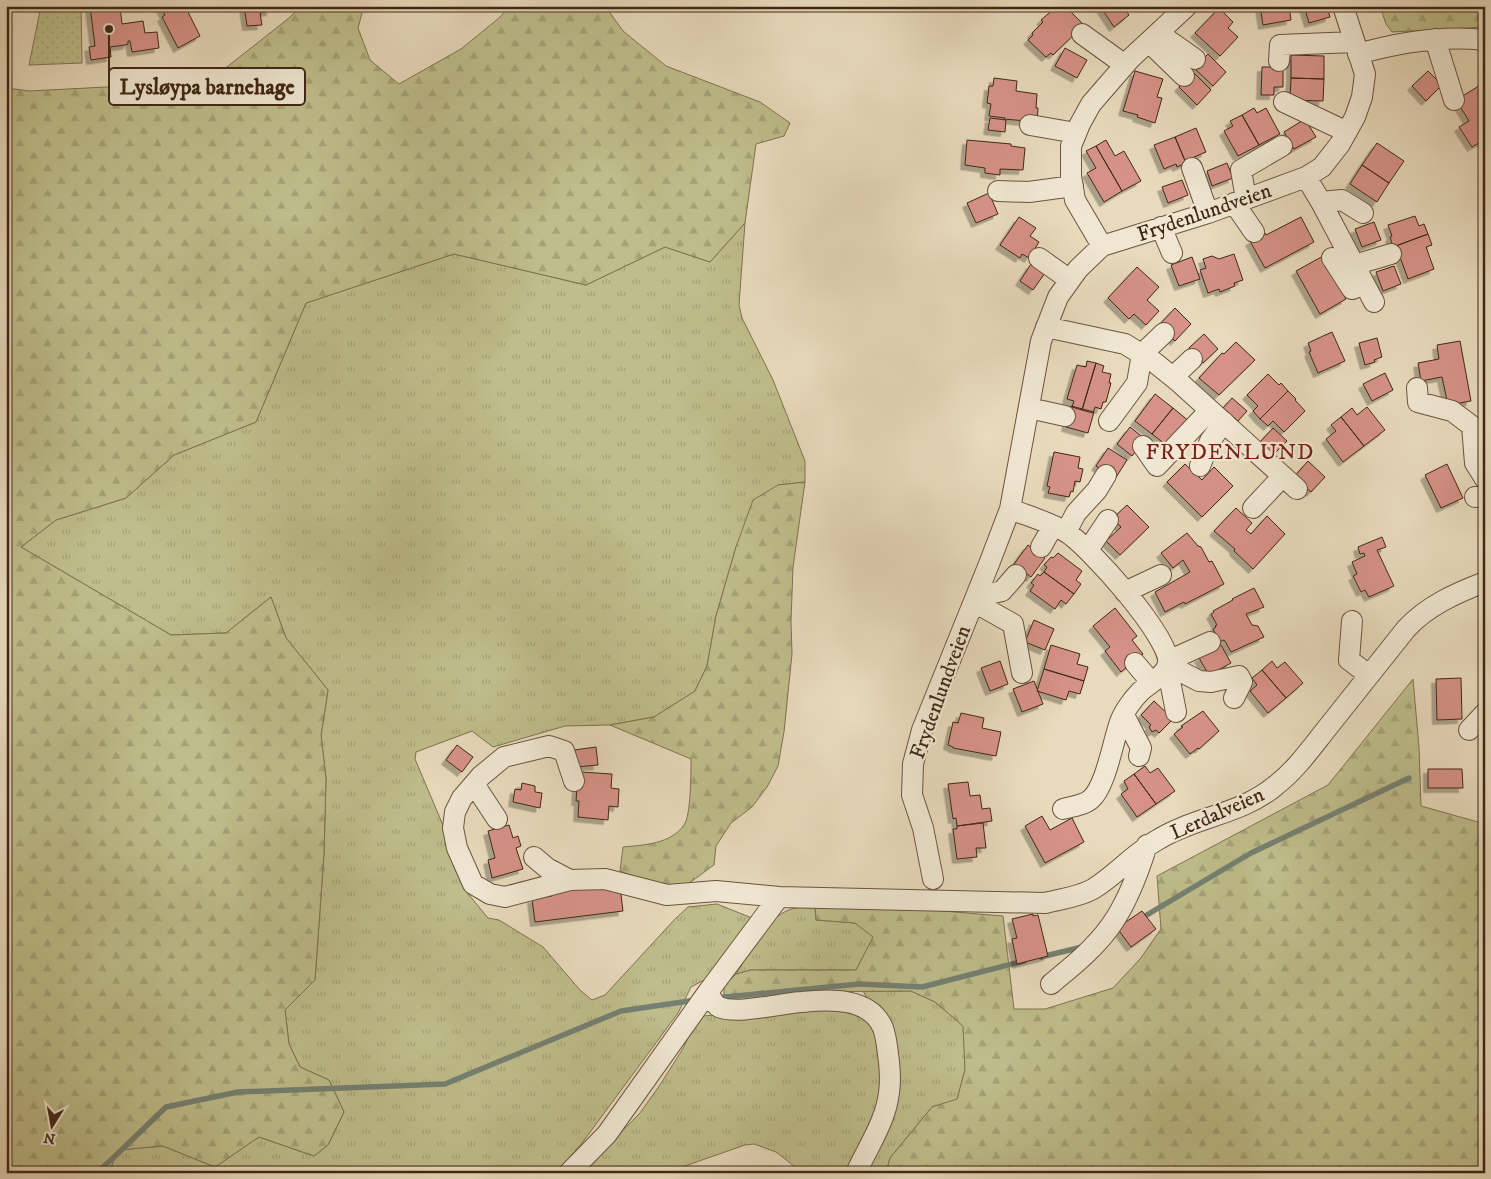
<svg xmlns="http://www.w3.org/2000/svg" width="1491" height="1179" font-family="'IM FELL DW Pica',serif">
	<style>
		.grass { fill: url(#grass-tufts); stroke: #7f7250 }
		.forest { fill: url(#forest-firs); stroke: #7f7250 }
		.park { fill: url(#park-dots); stroke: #7f7250 }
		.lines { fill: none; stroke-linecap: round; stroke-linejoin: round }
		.stream { stroke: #758071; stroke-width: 5.5 }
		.building { fill: #d69288; stroke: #402715; filter: url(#shadow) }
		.minor-casing { stroke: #6a543f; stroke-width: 22 }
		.minor { stroke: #f0e7d3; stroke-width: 20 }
		.labels { text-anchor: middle; stroke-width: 4.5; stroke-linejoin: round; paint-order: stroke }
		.street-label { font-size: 21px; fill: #402715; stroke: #f0e7d3 }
		.neighbourhood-label { font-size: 22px; letter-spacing: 1px; fill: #7a1f14; stroke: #f0e7d3 }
		.leader { fill: none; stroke: #402715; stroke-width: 2 }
		.callout-dot { fill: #402715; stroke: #f0e7d3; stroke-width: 2 }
		.callout { fill: #f0e7d3; stroke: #402715; stroke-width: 2 }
		.callout-label { font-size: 22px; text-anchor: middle; font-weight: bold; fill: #402715 }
	</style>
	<defs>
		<pattern id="grass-tufts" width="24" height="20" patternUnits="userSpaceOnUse" patternTransform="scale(1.25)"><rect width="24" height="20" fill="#bebd8b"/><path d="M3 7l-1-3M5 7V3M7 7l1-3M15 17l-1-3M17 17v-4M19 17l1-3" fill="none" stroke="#a4a277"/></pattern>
		<pattern id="forest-firs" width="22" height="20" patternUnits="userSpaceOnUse" patternTransform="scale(1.25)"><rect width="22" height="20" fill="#bebd8b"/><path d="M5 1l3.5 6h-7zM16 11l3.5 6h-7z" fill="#a4a277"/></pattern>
		<pattern id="park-dots" width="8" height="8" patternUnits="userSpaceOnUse" patternTransform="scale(1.25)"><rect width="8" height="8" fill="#bebd8b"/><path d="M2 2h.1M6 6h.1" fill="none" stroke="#a4a277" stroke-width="1.8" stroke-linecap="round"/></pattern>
		<filter id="shadow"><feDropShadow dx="-4.5" dy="4.5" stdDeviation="0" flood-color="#0004"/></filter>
	</defs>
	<rect width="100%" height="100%" fill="#e8dabc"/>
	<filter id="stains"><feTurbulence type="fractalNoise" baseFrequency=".004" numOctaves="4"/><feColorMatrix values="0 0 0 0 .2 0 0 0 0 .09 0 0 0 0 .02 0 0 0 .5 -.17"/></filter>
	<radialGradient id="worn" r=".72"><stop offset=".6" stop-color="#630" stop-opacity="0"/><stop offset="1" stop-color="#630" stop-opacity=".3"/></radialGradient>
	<path class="grass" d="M745,223L739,305L742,318L773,380L805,461V482L778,485L736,547L716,616L707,666L695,691L654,717L610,725L565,726L493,747L472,731L416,752L415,759L445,830L454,867L470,896L488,918L499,920L543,947L580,990L592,1000L605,995L674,920L688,907L717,904L752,918L708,978L691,987L678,1013L582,1143L556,1173H108L119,1150L163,1146L215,1167L259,1137L314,1156L328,1145L344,1112L329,1080L300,1067L289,1044L285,1010L315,980L324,854L326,779L321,735L328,690L286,638L271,597L226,633L171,635L21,547L56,520L126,498L174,455L256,422L306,303L454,254L586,285L665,247L710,262Z
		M815,907L816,920L855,923L874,937L856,970H751L736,974C751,950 764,919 791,909C798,907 807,907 815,907Z
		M863,991H911L935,1002L964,1026L965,1070L957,1100L932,1107L890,1158L886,1173H863L894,1100L868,1000Z
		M817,1007L859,1014L871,1025L877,1038L883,1097L850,1173H803L776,1152L754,1144L745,1145L685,1166L674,1173H581L640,1113L660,1085L682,1050L696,1023L703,1016Z"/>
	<path class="forest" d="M301,6H364L358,28L370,60L399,84L461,49L499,18L510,6H605L623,31L666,66L760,102L790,123L784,136L756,144L745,223L710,262L665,247L586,285L454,254L306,303L256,422L174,455L126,498L56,520L21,547L171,635L226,633L271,597L286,638L328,690L321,735L326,779L324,854L315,980L285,1010L289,1044L300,1067L329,1080L344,1112L328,1145L314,1156L259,1137L215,1167L163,1146L119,1150L108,1173H6V88L30,91L125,86L218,74L289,18Z
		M1380,6H1485V27L1392,32L1386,24Z
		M805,482L793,567L791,621L792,654L784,732L778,766L767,787L752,807L731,823L716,846L714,865C706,870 693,882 684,885C667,890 636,877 620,871L623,847C644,845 671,844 684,825C691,816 691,772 691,759L610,725L654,717L695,691L707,666L716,616L736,547L753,500L778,485Z
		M1413,679L1419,747L1421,806L1485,824V1173H886L890,1158L932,1107L957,1099L965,1070L963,1026L935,1002L911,991L800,992L733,1003L724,996V986L736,974L751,970H856L873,937L855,923L816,920L815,907L907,908L1003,916L1014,1009H1045L1113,988L1140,959L1161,929L1157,876L1328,785Z"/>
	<path class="park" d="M41,6H81L82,63L29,65Z"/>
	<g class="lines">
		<path class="stream" d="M1140,919L1251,853L1409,778
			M1041,957L1082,947
			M715,998L859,984L922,987L1024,961
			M96,1173L111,1160L166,1107L238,1092L445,1084L621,1011L696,1000"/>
	</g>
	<path class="building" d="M90,6H120L122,24L143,21L145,33L157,32L159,48L132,52L130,41H128V44L125,45L110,47L111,57L91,60L89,47L95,46Z
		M160,6H185L200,36L178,48L162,17L165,15Z
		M244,6H271V11L260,13L262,25L247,26Z
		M1060,6H1065L1084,25L1053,55L1051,53L1046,57L1028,40L1033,35L1032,33L1043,22L1041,20L1055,8L1056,9Z
		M1100,6H1123L1129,15L1114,27Z
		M1260,6H1289L1291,20L1263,25Z
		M1304,6H1327L1330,17L1309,23Z
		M1219,8L1233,22L1228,28L1238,37L1220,56L1195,33Z
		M1065,48L1087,60L1077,78L1055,66Z
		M1208,54L1226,72L1213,86L1194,68Z
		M1291,55L1324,56V79L1291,78Z
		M1262,67H1283V87H1274V95H1261Z
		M1135,71L1163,79L1157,97L1162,98L1155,123L1137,117L1138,115L1123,111Z
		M1428,71L1442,85L1426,101L1412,86Z
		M1193,72L1211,90L1197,105L1179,87Z
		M994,78L1017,81L1016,91L1037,94L1036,108H1038L1037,122L1004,119L1005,118L989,116L991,104L987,103L989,86H993Z
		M1291,78L1324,79L1323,101L1290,100Z
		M1482,84L1485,88V141L1483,143L1482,141L1472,147L1459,127L1469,121L1456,100Z
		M1254,108L1257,113L1266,108L1280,134L1259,145L1242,115Z
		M1242,115L1259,145L1238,156L1224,131L1233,126L1230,121Z
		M990,118L1006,120L1005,132L988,130Z
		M1305,119L1316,137L1294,149L1284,132Z
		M1196,128L1206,152L1194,157L1195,159L1186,163L1175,137Z
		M1175,137L1186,163L1177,167L1176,164L1164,169L1154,145Z
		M967,140L1011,144V146L1025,148L1023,170L1000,169V175L985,173V168L965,165Z
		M1106,140L1115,156L1124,151L1141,181L1122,191L1096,146Z
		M1377,143L1404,161L1389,183L1362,165Z
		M1096,146L1122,191L1104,202L1087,173L1096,168L1086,151Z
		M1227,163L1233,178L1212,186L1207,171Z
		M1362,165L1389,183L1377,202L1350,184Z
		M1182,180L1188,195L1168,203L1162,187Z
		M989,193L998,214L976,223L967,203Z
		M1415,216L1419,226L1424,224L1428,234L1393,247L1390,237L1392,236L1388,225Z
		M1019,217L1036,228L1030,236L1039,242L1029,258L1022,254L1020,258L1000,245Z
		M1301,217L1314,242L1265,268L1250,241L1265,233L1266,235Z
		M1374,222L1381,240L1362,247L1355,229Z
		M1428,234L1432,245L1426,247L1434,269L1408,279L1400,257L1393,247Z
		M1234,254L1243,280L1234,283L1235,286L1220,292L1219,289L1208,293L1200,270L1206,268L1203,259L1212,256L1219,259Z
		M1323,256L1346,299L1320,314L1296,271Z
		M1192,257L1200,279L1179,286L1171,265Z
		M1031,264L1045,273L1033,290L1020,281Z
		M1394,266L1401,284L1383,291L1376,272Z
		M1137,267L1159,287L1147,300L1159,311L1146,325L1134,314L1129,319L1108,298Z
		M1175,308L1191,324L1175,341L1159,325Z
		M1332,332L1345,361L1318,373L1309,352L1311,351L1308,343Z
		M1204,334L1218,349L1203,363L1189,348Z
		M1377,338L1382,357L1374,360L1375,362L1365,365L1359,343Z
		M1460,341L1471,401L1448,405L1442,377L1421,381L1418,363L1439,359L1437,345Z
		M1236,342L1255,360L1219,395L1199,378L1222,353L1224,354Z
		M1087,361L1096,363L1082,410L1072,407L1074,401L1067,399L1077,365L1086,367Z
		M1096,363L1104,366L1102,372L1111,374L1109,383H1111L1106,402H1103L1101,409L1095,407L1093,413L1082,410Z
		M1385,373L1393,390L1372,401L1363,384Z
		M1268,374L1279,385L1281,383L1288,391L1260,419L1253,411L1258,406L1247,395Z
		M1288,391L1296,399L1295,400L1305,411L1284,432L1273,421L1268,426L1260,419Z
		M1155,394L1173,408L1152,434L1135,421Z
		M1232,398L1247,411L1238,421L1223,408Z
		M1071,406L1094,412L1088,433L1066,427Z
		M1367,407L1385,430L1364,446L1341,417L1352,408L1357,415Z
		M1173,408L1190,422L1170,448L1152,434Z
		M1341,417L1364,446L1343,462L1326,439L1336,431L1331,425Z
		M1130,427L1145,439L1132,456L1117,444Z
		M1273,428L1287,441L1273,455L1260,442Z
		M1108,448L1127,460L1115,479L1096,466Z
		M1054,452L1080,457L1078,468L1083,469L1080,482L1075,481L1073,492L1071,491L1069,497L1048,493L1050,487L1047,486Z
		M1308,461L1325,477L1311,492L1294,477Z
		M1185,464L1202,480L1214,467L1233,486L1202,517L1167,482Z
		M1447,464L1463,498L1441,508L1425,475Z
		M1127,505L1149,527L1120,555L1106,541L1121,527L1112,519Z
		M1236,508L1252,523L1246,530L1251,534L1267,516L1285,534L1253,569L1234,551L1235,549L1214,531Z
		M1187,533L1198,546L1201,547L1209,562L1212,561L1224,584L1185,604L1184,602L1165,612L1155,592L1190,572L1183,560L1173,568L1161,553Z
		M1382,537L1386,547L1377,550L1394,586L1369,597L1365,590L1361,592L1353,576L1357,574L1352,562L1365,556L1364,553L1360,554L1358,547Z
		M1028,545L1045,558L1031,577L1014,564Z
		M1058,553L1082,571L1076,580L1081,584L1074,594L1044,572L1047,567L1044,565L1051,557L1053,558Z
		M1044,572L1074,594L1066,604L1061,600L1055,609L1030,591L1034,585L1031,583L1038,574L1040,576Z
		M1254,588L1264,607L1246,614L1252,625L1258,626L1264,637L1231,652L1225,641L1223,640L1220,642L1213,629L1216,627L1215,626L1217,625L1211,614L1214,612L1213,611L1233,600L1232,599Z
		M1115,608L1137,636L1132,640L1143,654L1121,672L1105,651L1110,647L1093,626Z
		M1034,620L1054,629L1045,650L1025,642Z
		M1051,645L1080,654L1077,664L1088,667L1084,681L1044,669Z
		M1221,645L1231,663L1209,675L1199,658Z
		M1000,661L1008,684L990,691L981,668Z
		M1272,661L1277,668L1285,662L1303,683L1286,698L1262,670Z
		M1044,669L1084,681L1080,694L1069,691L1066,700L1037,691Z
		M1262,670L1286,698L1268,713L1250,691L1257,685L1252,678Z
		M1461,678L1462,719L1437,720L1436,679Z
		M1034,681L1043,704L1022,712L1013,689Z
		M1154,701L1173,719L1159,733L1156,730L1152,732L1149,727L1151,725L1141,715Z
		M1203,711L1219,731L1199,749L1198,748L1190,754L1174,734L1183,727L1181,726Z
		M961,713L984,718L982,728L1001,732L996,756L953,748V747L948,745L953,722L958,723Z
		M457,745L473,757L462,772L446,760Z
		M596,747L598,765L576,767L574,750Z
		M1145,766L1150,773L1158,768L1175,791L1156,804L1134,774Z
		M1428,769H1462L1463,788H1428Z
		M581,772L612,774L611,788L619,789L618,807L609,806L608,820L578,817L579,801H576L577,788Z
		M1134,774L1156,804L1137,817L1121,794L1128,789L1124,781Z
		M968,782L970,796L980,795L982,809L990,808L992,821L957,826L956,818L953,819L948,784Z
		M522,783L535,786V792L542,793L540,808L513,802L515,789L521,790Z
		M1042,816L1050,830L1072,818L1084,842L1045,863L1025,826Z
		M983,823L986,848H976L977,857L957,859L953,829H957V826Z
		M509,825L513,838L518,836L521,846L516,848L523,869L492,878L488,860L495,858L488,831Z
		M606,884L620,887L623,911L535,922L532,899L552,896L551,890Z
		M1142,911L1156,929L1131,947L1117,928Z
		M1033,914V916L1038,915L1048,956L1017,964L1012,939L1017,938L1012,919Z"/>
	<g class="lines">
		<defs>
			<path id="minor" d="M1158,33L1195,59
				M1082,34L1125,65
				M1435,39L1454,100
				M1149,42L1184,76
				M1358,54C1400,42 1442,35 1485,40
				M1279,61L1280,45L1354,42
				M1284,102L1347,132
				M1030,125L1076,133
				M1192,168L1208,213
				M1306,177L1321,202L1374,302
				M998,191L1029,192L1073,186
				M1246,199L1241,170L1282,146
				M1321,202L1342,200L1363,213
				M1234,203L1254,232
				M1161,227L1172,253
				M1102,246L1075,200L1071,176V146L1080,124L1091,104L1130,59L1186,7
				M1039,258L1070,280
				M1332,258L1352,289L1364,284
				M1354,265L1391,254
				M1046,327L1125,344L1154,362L1180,383L1297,489
				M1173,377L1192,359
				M1417,388L1418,402L1452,411L1472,426
				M1029,408L1065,416
				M1109,421L1137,383L1142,354L1164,333
				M1472,426L1475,463L1485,479
				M1143,446L1157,466L1210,410
				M1200,466L1210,441L1224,422
				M1475,497L1485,496
				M1253,508L1283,476
				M1010,509C1028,516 1049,522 1066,532C1088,545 1173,640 1168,664C1165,677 1147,684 1139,693C1132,700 1123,713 1120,722C1113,741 1106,786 1091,799C1085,805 1070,807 1063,809
				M1066,532L1076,513L1097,490L1106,475
				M1041,547L1053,526
				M1088,550L1108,520
				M1125,592L1161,575
				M976,597L1002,591L1016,575
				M974,602L1013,624L1022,673
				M1352,621L1349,660L1369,675
				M1168,661L1210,642
				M1135,663L1151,682
				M1168,665L1199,681L1211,682L1239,676L1242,682L1234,698
				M1164,672L1171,686L1176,712
				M1124,715L1141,748L1139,756
				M1469,730L1485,713
				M574,781L564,751L549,746L504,757L481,776L462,798L455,812L453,828L457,848L473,884L490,894L505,897L570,880L605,879L667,895L716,891L779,897
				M474,784L497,819
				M534,857L547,868L570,880
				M933,879L923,828L912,795L913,764L922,730L989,564L1010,509L1041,341L1058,297L1078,269L1102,246L1208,213L1306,177L1322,167L1340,144L1355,117L1362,97L1365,74L1343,6
				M1051,984C1071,967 1093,950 1109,928C1127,904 1138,874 1147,845
				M708,992C711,997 713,1004 719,1007C737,1015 781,1003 802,1002C829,999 870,997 883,1028C886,1036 887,1046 888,1054C891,1076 891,1094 884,1114C877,1135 865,1153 856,1173
				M569,1173L607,1134L708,992L779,897L1045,903C1061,899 1079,897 1093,889C1117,874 1134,853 1159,839C1195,817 1242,814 1275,786C1296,770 1312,747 1328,727C1354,694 1380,662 1406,629C1427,606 1456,593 1485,582"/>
		</defs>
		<use href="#minor" class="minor-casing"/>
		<use href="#minor" class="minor"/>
	</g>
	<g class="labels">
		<g class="street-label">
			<text transform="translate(1204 212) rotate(-19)" y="7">Frydenlundveien</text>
			<text transform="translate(940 692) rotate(-70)" y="7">Frydenlundveien</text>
			<text transform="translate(1217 813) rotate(-24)" y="7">Lerdalveien</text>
		</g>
		<g class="neighbourhood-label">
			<text x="1230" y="459">FRYDENLUND</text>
		</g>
	</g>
	<path class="leader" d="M109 29L109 86"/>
	<circle class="callout-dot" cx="109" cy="29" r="5"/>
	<rect class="callout" x="109" y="68" width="196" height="37" rx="5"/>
	<g class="callout-label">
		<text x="207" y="94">Lysløypa barnehage</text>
	</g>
	<rect width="1491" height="1179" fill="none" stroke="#e8dabc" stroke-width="25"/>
	<rect x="8" y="8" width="1476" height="1164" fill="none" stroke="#402715" stroke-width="2.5"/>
	<rect x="12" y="12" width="1466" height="1154" fill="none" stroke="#402715"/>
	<g transform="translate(52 1126) rotate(191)" stroke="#f0e7d3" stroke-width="4" paint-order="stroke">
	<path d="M0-4L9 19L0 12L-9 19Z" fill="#402715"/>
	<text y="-8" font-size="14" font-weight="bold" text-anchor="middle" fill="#402715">N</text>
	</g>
	<rect width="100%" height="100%" filter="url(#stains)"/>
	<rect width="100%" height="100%" fill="url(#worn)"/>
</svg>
